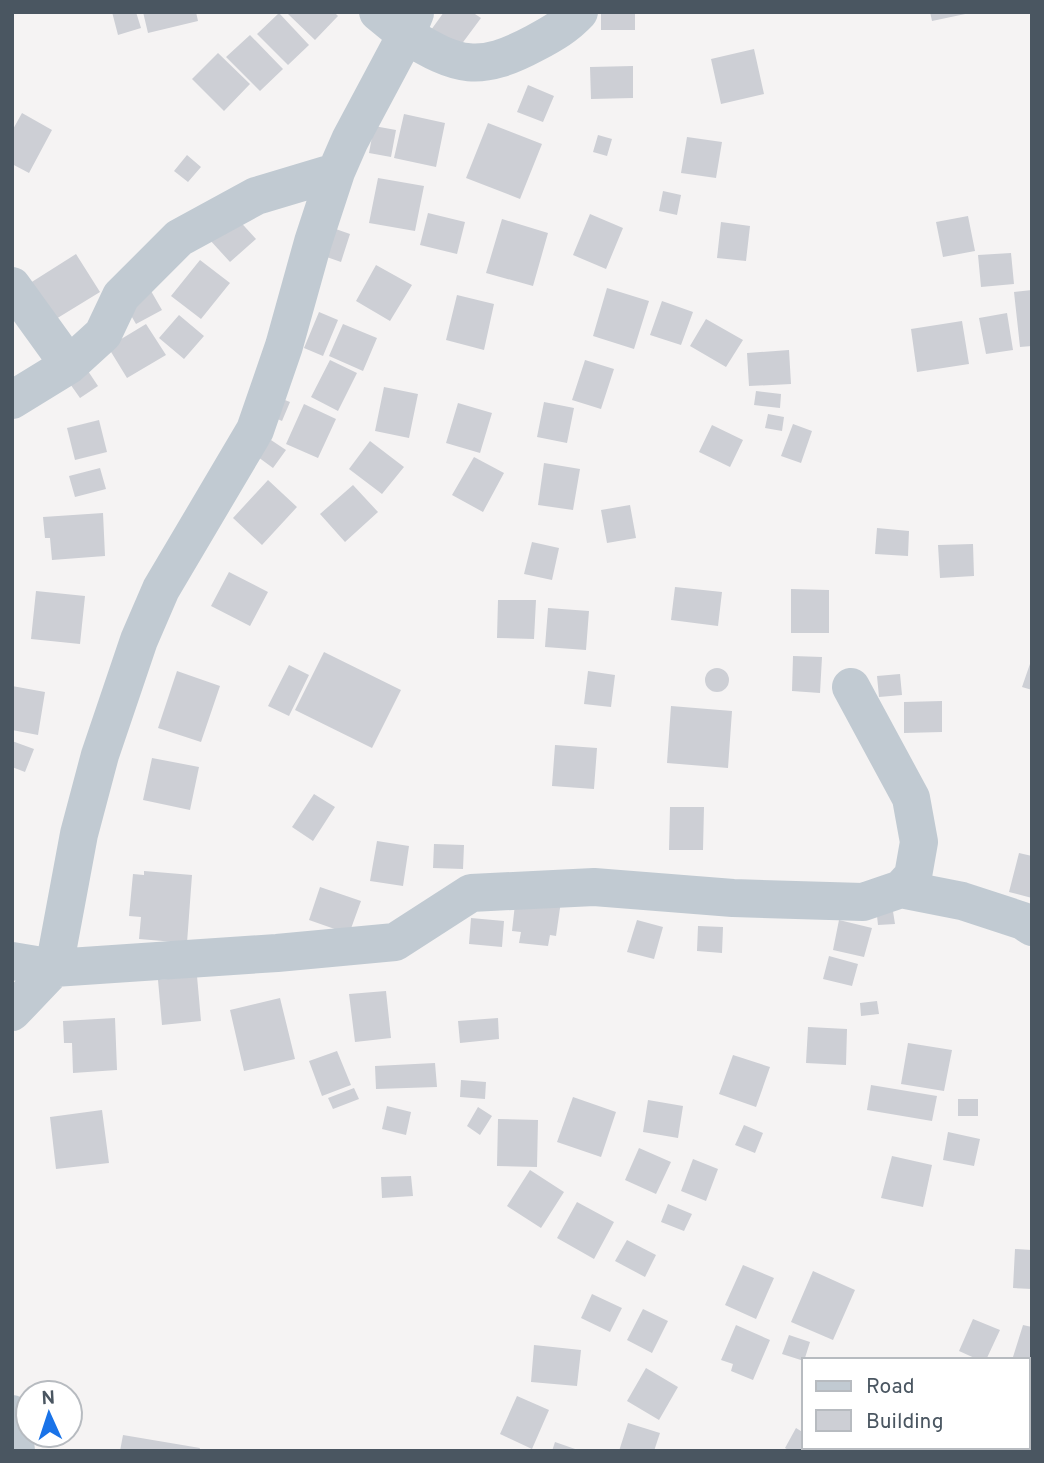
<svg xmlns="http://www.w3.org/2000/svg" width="1044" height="1463" font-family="Overpass,sans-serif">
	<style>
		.building { fill: #cdcfd5 }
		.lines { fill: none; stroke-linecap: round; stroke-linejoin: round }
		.street { stroke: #c1cad2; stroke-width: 38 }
	</style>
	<rect width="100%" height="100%" fill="#f5f3f3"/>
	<path class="building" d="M112,12H136L141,28L118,35Z
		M143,12H196L198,21L148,33Z
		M290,12H334L338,16L315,40L288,14Z
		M444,12H472L481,18L458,49L431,30Z
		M601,12H635V30H601Z
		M930,12H970V13L932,21Z
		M279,13L309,45L288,65L257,34Z
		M250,35L283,69L260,91L226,57Z
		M754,49L764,94L721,104L711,59Z
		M218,53L250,84L224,111L192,79Z
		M633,66V98L591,99L590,67Z
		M528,85L554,96L543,122L517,112Z
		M22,113L52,130L29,173L12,164V131Z
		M404,114L445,123L436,167L394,158Z
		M488,123L542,144L520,199L466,178Z
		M374,126L396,130L391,157L369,153Z
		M598,135L612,139L607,156L593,152Z
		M687,137L722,142L716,178L681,173Z
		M187,155L201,167L188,182L174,171Z
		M378,178L424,186L415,231L369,223Z
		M663,191L681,195L677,215L659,211Z
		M428,213L465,222L457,254L420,245Z
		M590,214L623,228L606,269L573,255Z
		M235,216L256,239L230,262L209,239Z
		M968,216L975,251L943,257L936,222Z
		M502,219L548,233L533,286L486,273Z
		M721,222L750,226L746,261L717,258Z
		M330,227L350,234L341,262L321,255Z
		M1011,253L1014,284L981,287L978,255Z
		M76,254L100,292L51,322L27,285Z
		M200,260L230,283L201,319L171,296Z
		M376,265L412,285L390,321L356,301Z
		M607,288L649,301L634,349L593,336Z
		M1032,290V346L1020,347L1014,292Z
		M151,291L162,310L136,324L125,305Z
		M457,295L494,304L484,350L446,340Z
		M662,301L693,312L681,345L650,335Z
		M319,312L338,320L323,356L304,348Z
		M1007,313L1013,350L986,354L979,318Z
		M179,315L204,336L184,359L159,338Z
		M706,319L743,340L726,367L690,346Z
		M962,321L969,364L917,372L911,329Z
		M146,324L166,355L127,378L108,347Z
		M343,324L377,338L363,371L329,356Z
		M789,350L791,384L749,386L747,353Z
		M330,360L357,373L338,411L311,397Z
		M585,360L614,369L601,409L572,400Z
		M86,368L98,386L80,398L68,381Z
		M384,387L418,394L409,438L375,431Z
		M756,391L781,394L780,408L754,405Z
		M272,395L290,402L282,421L264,413Z
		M544,402L574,408L567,443L537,437Z
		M458,403L492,413L480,453L446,443Z
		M304,404L336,419L318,458L286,444Z
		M768,414L784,417L782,431L765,428Z
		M99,420L107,452L75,460L67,428Z
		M793,424L812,431L801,463L781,456Z
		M712,425L743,440L730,467L699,452Z
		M271,440L286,450L273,468L258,457Z
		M370,441L404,467L382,494L349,469Z
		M474,457L504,473L483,512L452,495Z
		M544,463L580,469L573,510L538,505Z
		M100,468L106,489L75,497L69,476Z
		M268,480L297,507L262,545L233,518Z
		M353,485L378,512L345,542L320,514Z
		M630,505L636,538L607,543L601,510Z
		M103,513L105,556L52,560L50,538H45L43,517Z
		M877,528L909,531L908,556L875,554Z
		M532,542L559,548L552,580L524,574Z
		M973,544L974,576L940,578L938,545Z
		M229,572L268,592L250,626L211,606Z
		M675,587L722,592L718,626L671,620Z
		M791,589L829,590V633H791Z
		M36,591L85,596L80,644L31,639Z
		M498,600H536L534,639L497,638Z
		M548,608L589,611L586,650L545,647Z
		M324,652L401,690L372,748L295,710Z
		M793,656L822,657L820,693L792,691Z
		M1031,661H1032V690L1022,687Z
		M289,665L309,675L289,716L268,706Z
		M705 680a12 12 0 1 1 24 0a12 12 0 1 1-24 0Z
		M177,671L220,686L201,742L158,728Z
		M588,671L615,675L611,707L584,704Z
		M900,674L902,695L879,697L877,676Z
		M12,686L45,692L38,735L12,730Z
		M942,701V732L904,733V702Z
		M671,706L732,711L728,768L667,763Z
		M12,741L34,749L25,772L12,767Z
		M555,745L597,748L594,789L552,786Z
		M152,758L199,767L190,810L143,800Z
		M314,794L335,807L313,841L292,827Z
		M670,807H704L703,850H669Z
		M377,841L409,846L403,886L370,881Z
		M434,844L464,845L463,869L433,868Z
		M1019,853L1032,856V898L1009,892Z
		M144,871L192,875L187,943L139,939L141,917L129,916L133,874L144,875Z
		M320,887L361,901L349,934L309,920Z
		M516,895L561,901L556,936L550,935L548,946L519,943L521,932L512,931Z
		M892,905L895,924L878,925L876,907Z
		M471,918L504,921L502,947L469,944Z
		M637,920L663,927L654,959L627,952Z
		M839,920L872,928L864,957L833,950Z
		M698,926L723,927L722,953L697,951Z
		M829,956L858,964L852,986L823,979Z
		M197,976L201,1021L162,1025L158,980Z
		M386,991L391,1038L355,1042L349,994Z
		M280,998L295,1059L244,1071L230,1010Z
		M877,1001L879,1014L861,1016L860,1003Z
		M115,1018L117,1070L73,1073L72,1043H64L63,1021Z
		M498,1018L499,1039L460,1043L458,1021Z
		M808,1027L847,1029L846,1065L806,1063Z
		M908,1043L952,1050L944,1091L901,1084Z
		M337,1051L351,1085L322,1096L309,1061Z
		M733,1055L770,1067L756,1107L719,1094Z
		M435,1063L437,1087L376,1089L375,1066Z
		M461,1080L486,1082L485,1099L460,1097Z
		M871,1085L937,1096L932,1121L867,1110Z
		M354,1088L359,1099L333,1109L328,1098Z
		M573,1097L616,1112L601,1157L557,1142Z
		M958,1099H978V1116H958Z
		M648,1100L683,1106L678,1138L643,1132Z
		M387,1106L411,1112L406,1135L382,1129Z
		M478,1107L492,1116L480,1135L467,1126Z
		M102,1110L109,1163L56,1169L50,1117Z
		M498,1119L538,1120L537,1167L497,1166Z
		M744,1125L763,1133L755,1153L735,1145Z
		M948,1132L980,1139L974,1166L943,1160Z
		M639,1148L671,1162L656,1194L625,1180Z
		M892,1156L932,1165L923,1207L881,1198Z
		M693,1159L718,1169L706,1201L681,1191Z
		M530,1170L564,1192L541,1228L507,1206Z
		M411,1176L413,1196L382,1198L381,1177Z
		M577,1202L614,1222L594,1259L557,1238Z
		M668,1204L692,1214L684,1231L661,1222Z
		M627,1240L656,1255L645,1277L615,1261Z
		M1015,1249L1032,1250V1289L1013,1288Z
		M743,1265L774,1278L756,1319L725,1305Z
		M813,1271L855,1290L833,1340L791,1322Z
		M592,1294L622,1308L610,1332L581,1318Z
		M643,1309L668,1321L652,1353L627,1340Z
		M973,1319L1000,1330L986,1360H979L959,1351Z
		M736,1325L770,1340L753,1380L731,1371L733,1364L721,1360Z
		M1023,1325L1032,1327V1363L1028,1360L1013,1357Z
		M789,1335L810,1342L804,1361L782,1354Z
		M534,1345L581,1350L577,1386L531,1382Z
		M646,1368L678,1387L659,1420L627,1401Z
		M1028,1393L1032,1394V1419L1029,1428Z
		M517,1396L549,1410L532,1449L500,1434Z
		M628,1423L660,1433L654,1451H619Z
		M796,1428L804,1433V1447H810L809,1451H790L785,1448Z
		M123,1435L200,1448L199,1451H120Z
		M555,1442L578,1450V1451H552Z
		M904,1447H942L940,1451H910Z"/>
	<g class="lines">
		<path class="street" d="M415,13L406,35C458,67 479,73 535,43C552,34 566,26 579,12
			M12,286L69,365
			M12,400L69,365L103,334L121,296L179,238L256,196L336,172
			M901,889L962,901L1023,921L1032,927
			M12,961L54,968L277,953L395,942L471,893L594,887L733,898L863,902L901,889L913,876L919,842L911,798L851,687
			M12,1012L54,968L79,834L100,755L139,640L161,589L255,430L284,346L313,242L336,172L350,140L406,35L378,12
			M12,1414L16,1451"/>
	</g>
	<rect width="1044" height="1463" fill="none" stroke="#4a5661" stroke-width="28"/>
	<rect x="802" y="1358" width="228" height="91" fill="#ffffff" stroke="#b7bbc0" stroke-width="2"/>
	<rect x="816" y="1381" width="35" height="10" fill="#c1cad2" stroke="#b7bbc0" stroke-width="2"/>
	<text x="866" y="1393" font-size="21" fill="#4a5661">Road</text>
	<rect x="816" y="1410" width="35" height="21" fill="#cdcfd5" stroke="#b7bbc0" stroke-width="2"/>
	<text x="866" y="1428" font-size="21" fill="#4a5661">Building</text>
	<g transform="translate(49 1414) rotate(357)"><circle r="33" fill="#ffffff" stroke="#b7bbc0" stroke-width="2"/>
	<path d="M0-5L12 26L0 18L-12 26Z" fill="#1a73e8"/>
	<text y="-10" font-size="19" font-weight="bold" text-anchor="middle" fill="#4a5661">N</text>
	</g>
</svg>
